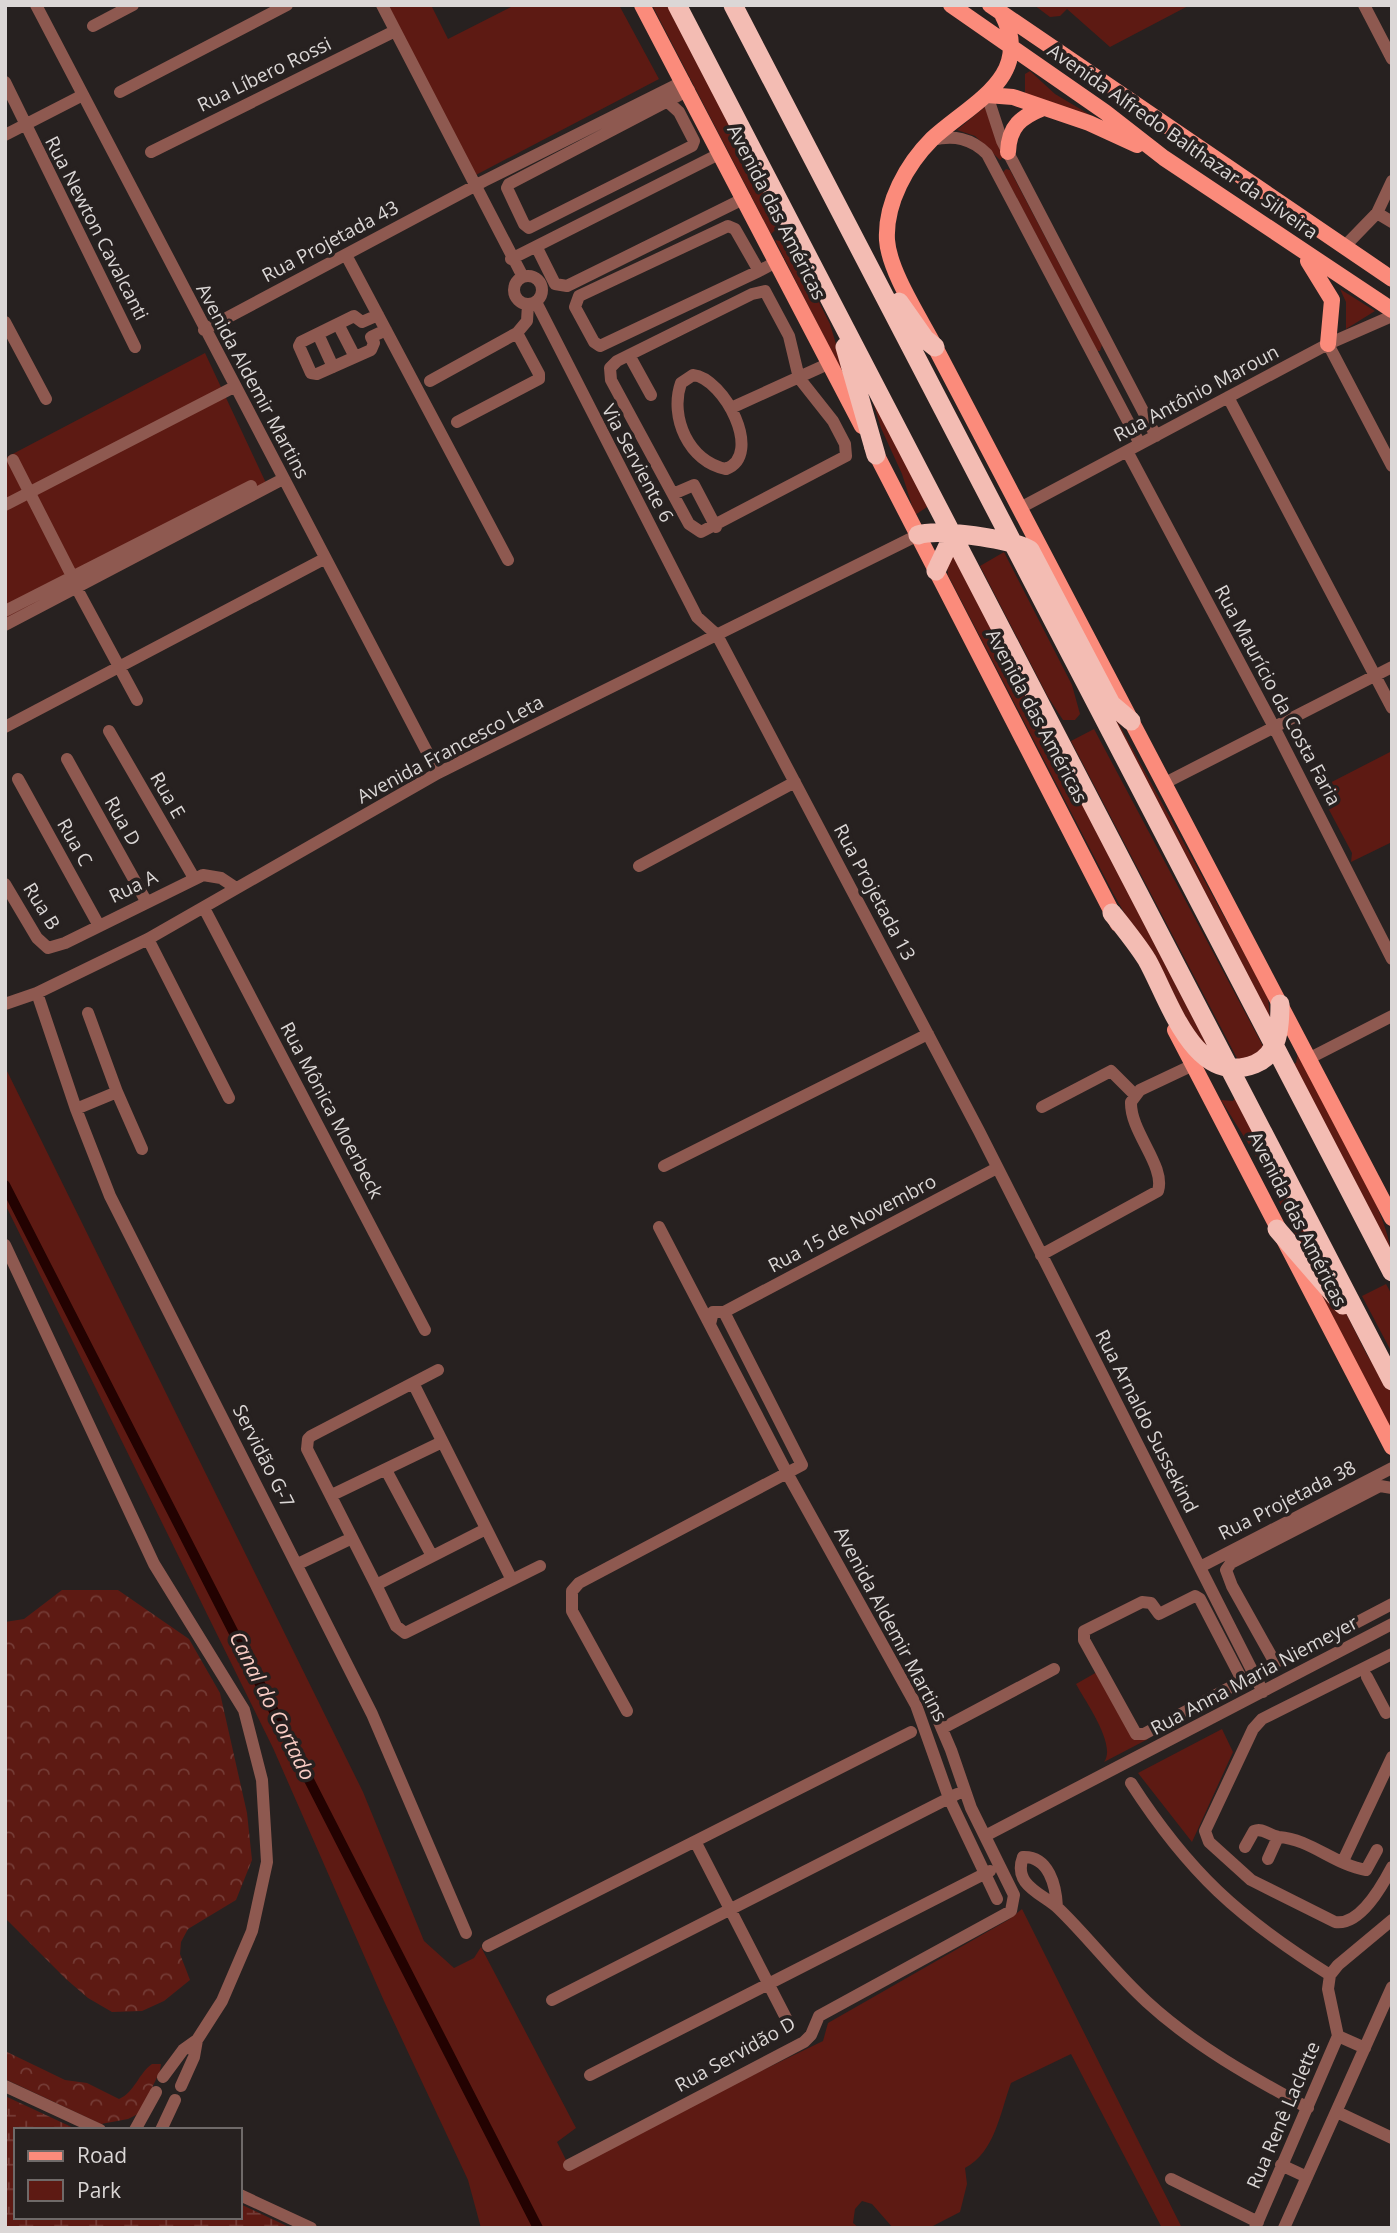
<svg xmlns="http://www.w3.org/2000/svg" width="1397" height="2233" font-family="'Open Sans',sans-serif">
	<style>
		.green { fill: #5d1a13 }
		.forest { fill: url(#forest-crowns) }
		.wetland { fill: url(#wetland-marsh) }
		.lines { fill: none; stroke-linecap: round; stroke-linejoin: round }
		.canal { stroke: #230201; stroke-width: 10 }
		.minor { stroke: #8e5950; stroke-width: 12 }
		.major { stroke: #fb8b7b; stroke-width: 16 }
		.highway { stroke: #f3bcb3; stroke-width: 19 }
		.labels { text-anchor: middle; stroke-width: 7; stroke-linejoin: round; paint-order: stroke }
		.street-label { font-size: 19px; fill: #dbd7d6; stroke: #272120 }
		.water-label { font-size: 21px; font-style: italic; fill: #faccc4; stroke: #272120 }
	</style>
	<defs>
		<pattern id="forest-crowns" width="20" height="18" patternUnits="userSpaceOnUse" patternTransform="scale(1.75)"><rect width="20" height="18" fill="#5d1a13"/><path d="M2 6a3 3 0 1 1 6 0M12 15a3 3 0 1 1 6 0" fill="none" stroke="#743b35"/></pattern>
		<pattern id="wetland-marsh" width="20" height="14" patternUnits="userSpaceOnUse" patternTransform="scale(1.75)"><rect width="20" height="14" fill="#5d1a13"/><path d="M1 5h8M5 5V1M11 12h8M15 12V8" fill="none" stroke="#743b35"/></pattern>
	</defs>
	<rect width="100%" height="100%" fill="#272120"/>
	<path class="green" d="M388,5H431L448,39L515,5H619L659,79L472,177Z
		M652,5H670L751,158L777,221L776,229L771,234Z
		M1034,5H1190L1110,47L1067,9L1060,16L1050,17Z
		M1030,71L1055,94L1097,119L1025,96V74Z
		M985,107L1003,157L1000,160L975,136L957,130Z
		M1006,169L1010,170L1102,345L1100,351H1097L1003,172Z
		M785,235L830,324L848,384L775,240L780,241Z
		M1340,289L1375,311L1346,329V302Z
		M205,353L266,483L5,619V458Z
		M863,370L930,505L915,515L902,474L881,428Z
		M953,549L1220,1059L1196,1040L1113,893L948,575L946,557Z
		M1004,552L1072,685L1080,714L1075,720H1063L1048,697L980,566Z
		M1103,695L1268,997L1271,1030Z
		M1094,729L1264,1048L1240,1064L1071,741Z
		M1392,751V842L1351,862L1352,853L1318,789Z
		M1298,1052C1322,1099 1392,1214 1392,1261L1289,1065L1296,1063Z
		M5,1067L363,1792L424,1941L454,1968L474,1958L481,1947L576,2128L557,2142L568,2164L823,2041L828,2023L1008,1920L1022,1909L1182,2228H1162L1071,2054L1011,2083C1000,2113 995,2152 965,2168L967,2184L960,2212L929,2228H893L872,2204L862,2201L855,2209L853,2223L859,2228H481L468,2180L384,2001L273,1748L5,1204Z
		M1238,1092L1342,1292L1301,1245L1253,1151L1221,1100L1233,1101Z
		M1310,1271L1347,1315L1367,1355L1387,1383L1392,1392V1426L1389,1428Z
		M1386,1284L1392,1295V1353L1362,1296Z
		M1097,1672L1134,1738L1148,1739L1104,1762C1117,1745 1085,1701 1076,1684Z
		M1222,1729L1233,1752L1192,1842L1138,1773Z"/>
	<path class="forest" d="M62,1590H118L189,1639L220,1693L247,1813L252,1860L236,1900L188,1929L181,1942L180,1954L190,1980L164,2001L142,2011L112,2012L88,1998L66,1979L5,1918V1622L24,1619Z
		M5,2051L65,2080L87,2083L119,2099C135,2092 138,2074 152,2064H161L160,2071L140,2113L128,2119L101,2124L5,2079Z"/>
	<path class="wetland" d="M5,2096L78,2130H16V2217H240V2204L291,2228H5Z"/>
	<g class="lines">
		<path class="canal" d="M5,1185L538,2228"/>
		<path class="minor" d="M36,5L438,773
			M382,5L523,277
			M1364,5L1392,59
			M93,26L133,5
			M5,82L135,347
			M120,92L287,5
			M987,95L1002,141L1156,436
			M668,102L679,112L694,141L692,146L529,228L524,224L507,188L509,184L689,90
			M5,135L83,95
			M932,140C954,135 971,138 987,154L1140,444
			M151,152L395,31
			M1377,213L1392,222
			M1344,247L1377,213L1392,181
			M537,248L555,284L567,286L745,198
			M346,255L508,560
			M511,259L721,153
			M759,271L735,229L728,226L579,296L575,307L594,342L600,346L759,271L778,261
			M514 290a14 14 0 1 1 28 0a14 14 0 1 1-28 0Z
			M765,291L789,336L799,378L833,421L845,444L846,456L701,532L689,524L611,380L610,368L617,361L752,294Z
			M536,302L697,617L717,635L979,1131L1263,1692
			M378,315L362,322L354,316L301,342L299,346L311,373L317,374L371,350L374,343L371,337L386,330
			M5,322L46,399
			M338,324L355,357
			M204,330L484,181L684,81
			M318,334L333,367
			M1328,344L1392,466
			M629,355L651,395
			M693,375C724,378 764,455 726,469C689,462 669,417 681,383Z
			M430,381L517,333L527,321L528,304
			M1228,397L1392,708
			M731,408L830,363
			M457,422L539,379V374L517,333
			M1127,451L1274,727L1392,959
			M13,460L72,576
			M673,494L694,485L716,527
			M5,505L234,387
			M1020,508L1328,344L1392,316
			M76,587L137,700
			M5,611L251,486
			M5,625L283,479
			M5,727L324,559
			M109,731L194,878
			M67,759L146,901
			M18,779L98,924
			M1165,783L1392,667
			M639,866L795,782
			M5,884L37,938L48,948L65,943L203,875L221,878L236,888
			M204,908L425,1330
			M148,939L229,1098
			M37,993L76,1109L110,1196L372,1714L466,1933
			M5,1004L37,993L148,939L438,773L918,535
			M1308,1059L1392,1016
			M117,1092L142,1149
			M1042,1107L1111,1071L1135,1095
			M76,1109L117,1092L88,1013
			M664,1166L928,1034
			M659,1227L787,1473L916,1705L949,1798L997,1899
			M5,1245L154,1564L244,1710L262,1780L267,1862L252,1931L222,2001L197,2040L183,2050L163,2077
			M1041,1255L1158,1191C1166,1166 1130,1132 1131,1102L1140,1090L1193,1065
			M724,1312L997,1168
			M438,1370L311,1436L308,1439L307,1449L376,1585L486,1529
			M413,1383L512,1580
			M386,1470L432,1556
			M1392,1488L1380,1486L1231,1563L1226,1570L1232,1586L1274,1661L1285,1660L1392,1604
			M332,1495L442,1442
			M298,1564L352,1538
			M1200,1567L1392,1468
			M376,1585L396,1626L405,1633L540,1566
			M1195,1596L1200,1599L1239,1674L1240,1682L1144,1734H1136L1084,1640V1631L1142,1602L1151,1603L1159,1614Z
			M1392,1654L1262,1719L1253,1729L1205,1831L1209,1842L1251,1880L1335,1922C1360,1926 1382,1886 1392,1867
			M1367,1677L1386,1713
			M627,1711L572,1611V1591L579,1583L802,1465L724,1312H713L710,1324
			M943,1728L1054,1669
			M1131,1783C1189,1873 1239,1918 1330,1975
			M985,1836L1392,1624
			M696,1843L786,2018
			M1245,1847L1254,1831C1263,1827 1269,1836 1279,1837C1310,1839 1335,1865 1366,1870L1377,1850
			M1268,1859L1278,1837
			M1343,1861L1392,1757
			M1057,1907C1056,1886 1049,1856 1023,1857C1012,1886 1044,1894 1059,1909C1090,1939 1115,1973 1147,2002C1195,2046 1251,2077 1308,2108
			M488,1946L911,1732
			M552,2000L957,1794
			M1338,2036L1365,2048
			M590,2075L990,1871
			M5,2086L100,2130
			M181,2086L194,2057L197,2040
			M1337,2112L1392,2138
			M135,2130L156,2092
			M161,2130L175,2100
			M569,2165L804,2042L811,2035L819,2016L1011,1911L1014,1895L971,1808L951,1750L930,1701
			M1281,2165L1307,2177
			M1171,2179L1258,2222
			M240,2195L311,2228
			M1255,2228L1338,2036L1328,1989L1330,1975L1338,1965L1392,1920
			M1284,2228L1392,1987"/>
		<path class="major" d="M642,5L862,426
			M951,5L1105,112L1164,158L1392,310
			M990,5L1392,279
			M1002,14C1035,77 971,103 932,139C907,164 885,203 887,240C889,271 920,318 935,347L1392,1218
			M987,95L1013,97L1089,123L1137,145
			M1008,152C1009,126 1021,117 1043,108
			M1308,261L1332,300L1328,344
			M872,446L1118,924
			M1175,1030L1392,1447"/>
		<path class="highway" d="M677,5L1392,1381
			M733,5L1392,1272
			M899,302L925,339L935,347
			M845,347L876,455
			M918,535C938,528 1011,539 1030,550L1111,704L1131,721
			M936,571L953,535
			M1112,913C1124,928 1137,944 1147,960C1169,999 1194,1088 1255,1064C1279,1055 1280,1025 1280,1004
			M1277,1229L1343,1305"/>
	</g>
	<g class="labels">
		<g class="street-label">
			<text transform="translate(264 74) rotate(-26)" y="7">Rua Líbero Rossi</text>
			<text transform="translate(1183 141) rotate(35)" y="7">Avenida Alfredo Balthazar da Silveira</text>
			<text transform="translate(777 212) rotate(63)" y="7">Avenida das Américas</text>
			<text transform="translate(97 228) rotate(63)" y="7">Rua Newton Cavalcanti</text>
			<text transform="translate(330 241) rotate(-28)" y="7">Rua Projetada 43</text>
			<text transform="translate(253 381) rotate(62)" y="7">Avenida Aldemir Martins</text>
			<text transform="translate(1196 393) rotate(-28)" y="7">Rua Antônio Maroun</text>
			<text transform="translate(638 463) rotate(62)" y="7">Via Serviente 6</text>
			<text transform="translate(1278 695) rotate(62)" y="7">Rua Maurício da Costa Faria</text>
			<text transform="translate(1037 716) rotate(62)" y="7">Avenida das Américas</text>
			<text transform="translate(450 749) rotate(-28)" y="7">Avenida Francesco Leta</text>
			<text transform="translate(168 795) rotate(60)" y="7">Rua E</text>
			<text transform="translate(123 821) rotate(61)" y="7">Rua D</text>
			<text transform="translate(75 842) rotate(61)" y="7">Rua C</text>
			<text transform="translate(133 886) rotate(-26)" y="7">Rua A</text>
			<text transform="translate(875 892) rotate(62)" y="7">Rua Projetada 13</text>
			<text transform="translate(42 906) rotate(58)" y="7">Rua B</text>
			<text transform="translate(332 1110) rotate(62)" y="7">Rua Mônica Moerbeck</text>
			<text transform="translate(1298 1219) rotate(63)" y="7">Avenida das Américas</text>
			<text transform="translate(852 1223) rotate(-28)" y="7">Rua 15 de Novembro</text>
			<text transform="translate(1147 1421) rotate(63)" y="7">Rua Arnaldo Sussekind</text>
			<text transform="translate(264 1456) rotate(63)" y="7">Servidão G-7</text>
			<text transform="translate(1287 1500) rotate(-27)" y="7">Rua Projetada 38</text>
			<text transform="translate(891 1624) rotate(62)" y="7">Avenida Aldemir Martins</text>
			<text transform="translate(1254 1675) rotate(-28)" y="7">Rua Anna Maria Niemeyer</text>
			<text transform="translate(735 2054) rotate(-29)" y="7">Rua Servidão D</text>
			<text transform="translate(1283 2115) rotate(-67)" y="7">Rua Renê Laclette</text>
		</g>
		<g class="water-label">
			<text transform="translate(272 1706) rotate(63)" y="7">Canal do Cortado</text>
		</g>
	</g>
	<rect width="1397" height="2233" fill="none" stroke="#dbd7d6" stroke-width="14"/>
	<rect x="14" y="2128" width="228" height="91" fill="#272120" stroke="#6f6a69" stroke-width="2"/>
	<rect x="28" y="2151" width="35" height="10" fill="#fb8b7b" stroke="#6f6a69" stroke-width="2"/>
	<text x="77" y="2163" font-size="21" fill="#dbd7d6">Road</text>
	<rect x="28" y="2180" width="35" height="21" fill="#5d1a13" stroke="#6f6a69" stroke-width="2"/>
	<text x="77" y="2198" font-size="21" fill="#dbd7d6">Park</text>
</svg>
